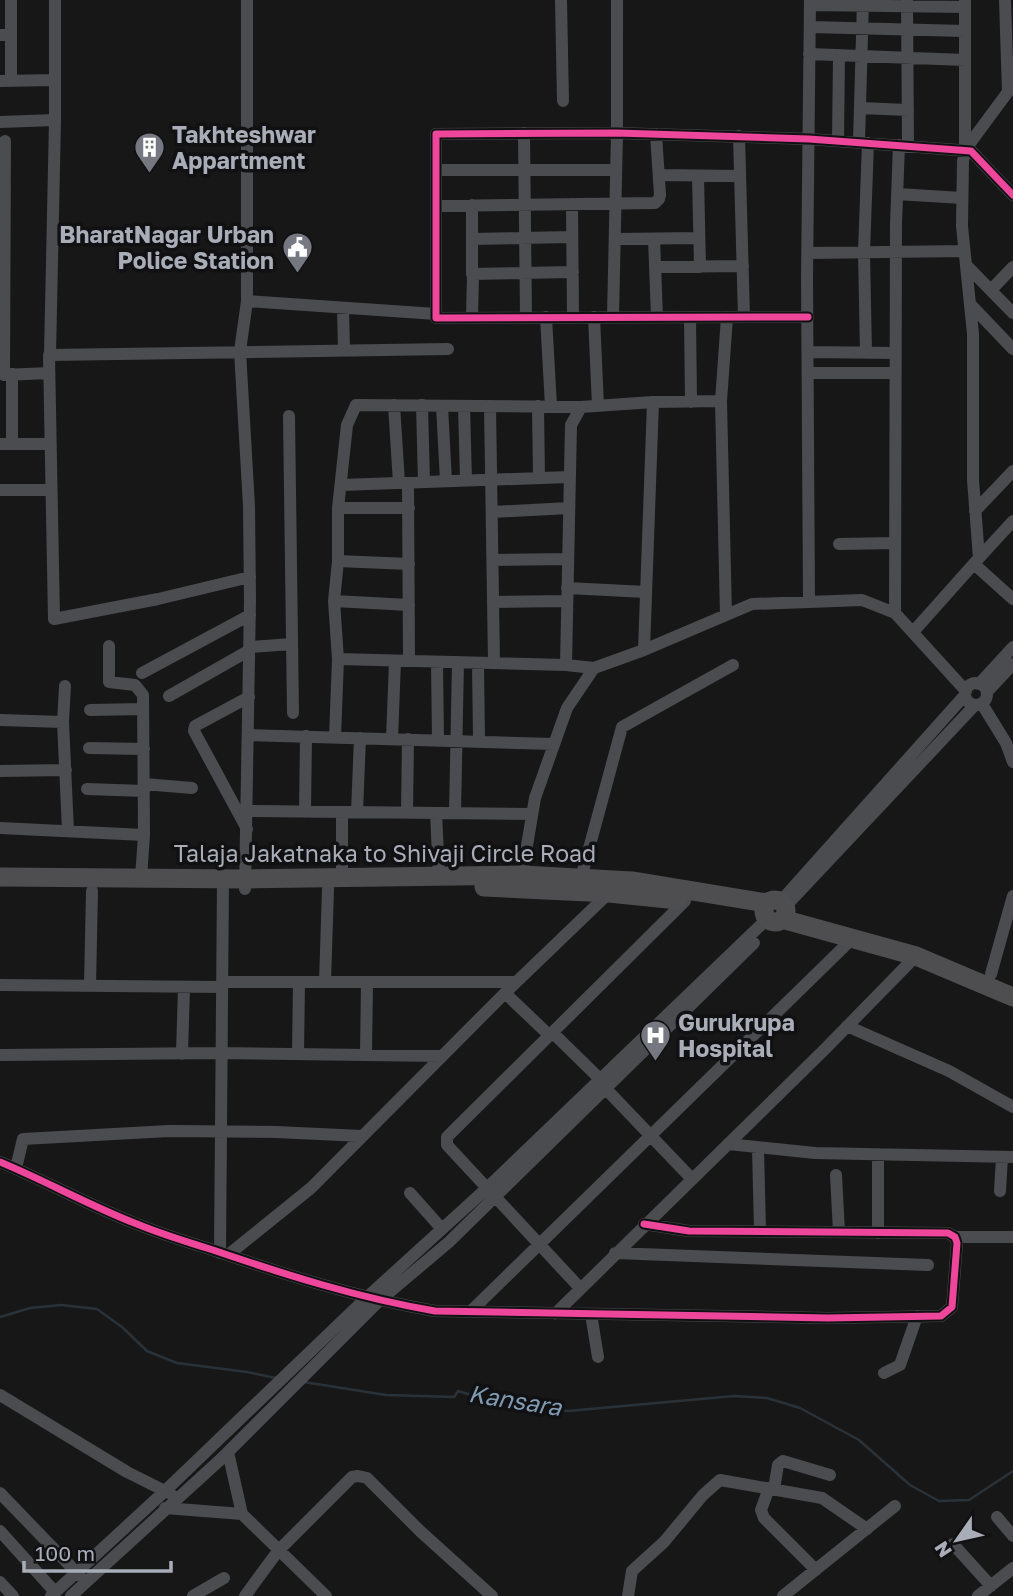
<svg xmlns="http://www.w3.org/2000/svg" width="1013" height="1596" font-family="'Golos Text',sans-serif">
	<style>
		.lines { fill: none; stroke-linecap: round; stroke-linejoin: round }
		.stream { stroke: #2a3239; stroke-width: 2.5 }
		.minor { stroke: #4b4c50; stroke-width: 12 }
		.highway { stroke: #4e4e51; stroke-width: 19 }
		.cycleway-casing { stroke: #111113; stroke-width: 11 }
		.cycleway { stroke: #ed469a; stroke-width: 7 }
		.labels { text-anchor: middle; stroke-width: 7; stroke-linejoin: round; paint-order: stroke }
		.poi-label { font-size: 23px; font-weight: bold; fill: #a8adb8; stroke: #111113; text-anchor: start }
		.street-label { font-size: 23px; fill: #a8adb8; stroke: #111113 }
		.water-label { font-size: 24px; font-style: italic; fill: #7f9bb3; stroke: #111113 }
	</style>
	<rect width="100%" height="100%" fill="#171717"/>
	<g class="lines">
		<path class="stream" d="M0,1317L30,1308L61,1305L97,1309L122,1327L147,1351L177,1363L247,1372L276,1378
			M304,1382L386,1395L454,1397L458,1391L505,1405L568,1411L734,1396L767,1398L800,1408L859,1440L910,1485L939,1501L969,1500L1013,1471"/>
		<path class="minor" d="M561,0L563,101
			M907,0L908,146
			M1005,0L1008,92
			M810,5L965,7
			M810,27L965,31
			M0,35H11V0
			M11,35V81
			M809,54L965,60
			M0,81L55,80
			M860,108L908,110
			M0,122L55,120V0
			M524,133L526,317
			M739,136L744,317
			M838,141L839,55
			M859,142L863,0
			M965,150V0
			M436,170H616
			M659,175L740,176
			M698,176L700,267
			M897,194L962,198
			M572,204L573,317
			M472,205V274L573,272
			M436,206L655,203L659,199L660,195L656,134
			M472,239L572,237
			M615,239L699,238
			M654,239L657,317
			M808,253L964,251
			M966,265L1013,313
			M656,267L743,266
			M991,290L1013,267
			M247,301L436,314
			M970,304L1013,349
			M343,308L344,350
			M472,317L473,274
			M546,317L551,406
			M594,317L598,406
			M613,317L617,133V0
			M690,317L691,402
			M808,317L436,318V134L617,133L809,139L971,151L1013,195
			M808,352L895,353
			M866,353L864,252L868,143
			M50,355L55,120
			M808,373H895
			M12,374V444
			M4,375L5,141
			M4,375L49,373
			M721,401L727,317
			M394,405L399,483
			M422,405L424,482
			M442,406L446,481
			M464,406L466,480
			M490,406L494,663
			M538,406L539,478
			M289,416L293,713
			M0,444H50
			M408,483L409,661
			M341,485L569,477
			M0,490H51
			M338,508H409
			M975,511L1013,471
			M492,512L569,508
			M839,544L895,543
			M979,558L1013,521
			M493,560L568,559
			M338,561L409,564
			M974,564L1013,599
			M250,577L158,599L54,619L49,355L448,349
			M567,588L646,592
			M334,601L409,605
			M809,601L807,278L810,0
			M493,602L567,601
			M895,613L896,224L899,145
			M913,632L979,558L973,480V334L962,226L963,161L965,150L1013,85
			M109,646V682L135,685L143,695L144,835L141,878
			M250,647L292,644
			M644,650L653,402
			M338,659L334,601L338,561V508L347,425L356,405L581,407
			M437,662L438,740
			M478,663L479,741
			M566,665L571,425L581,407L653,402L721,401L726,615
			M142,673L250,615
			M965 694a11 11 0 1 1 22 0a11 11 0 1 1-22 0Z
			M979,684L1013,647
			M987,692L1013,664
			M169,696L250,650
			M982,704L1006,743L1013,762
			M90,710L143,709
			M0,720L63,722L68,831
			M63,722L65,686
			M249,735L554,744
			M335,737L338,659L566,665L594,668
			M392,739L395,661
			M89,748L144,749
			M0,771L66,770
			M144,784L192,788
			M87,789L144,791
			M248,811L532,814
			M305,812L306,736
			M342,812V877
			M357,812L360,738
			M407,813L408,739
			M436,813L439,876
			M455,813L458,662
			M0,828L144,835
			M247,829L194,731L195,726L249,697
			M522,875L535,798L567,708L594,668L644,650L752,604L862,600L895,613L966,691
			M581,878L622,727L733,665
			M245,889L250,600L249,506L240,351L247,301V0
			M780,902L965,695
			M785,907L975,705
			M991,974L1013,896
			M222,982H516
			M325,982L328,889
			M0,985L222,987
			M90,986L92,891
			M505,993L550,1036
			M847,1026L949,1071L1013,1107
			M553,1033L605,1084
			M182,1054L184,987
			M298,1054L299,982
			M0,1055L221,1053L441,1056
			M366,1055L367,982
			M606,1089L692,1179
			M728,1144L815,1153L1013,1157
			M758,1148L760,1231
			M0,1162C46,1181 90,1206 137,1224C161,1234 187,1242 213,1250C286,1275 359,1298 435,1311L828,1318L941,1316L952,1307L957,1243L955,1237L948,1233L689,1231L644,1224
			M16,1168L23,1139L169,1131L276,1132L362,1136
			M836,1175L839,1232
			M1000,1191L1002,1157
			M410,1193L442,1229
			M878,1233V1154
			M955,1237H1013
			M220,1253L223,879
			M615,1253L928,1265
			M228,1255L311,1188L505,993L609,893
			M580,1288L447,1145V1137L685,901
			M470,1312L853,938
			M555,1314L825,1049L916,956
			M591,1314L598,1357
			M884,1373L900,1365L917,1316
			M0,1395L127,1472L171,1494
			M228,1452L242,1514L326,1596
			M769,1488L761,1510L764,1518L816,1570
			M774,1489L778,1465L783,1461L830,1475
			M0,1493L80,1576
			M165,1508L242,1514
			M997,1517L1013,1536
			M0,1531L55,1592
			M953,1544L991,1586
			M0,1582L13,1596
			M51,1596L165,1491L364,1300L486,1189L767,919
			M71,1596L221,1459L379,1301L449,1242L754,943
			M193,1596L224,1578
			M245,1596L278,1551L352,1477L358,1476L367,1478L420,1531L492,1596
			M628,1596L632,1571L664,1542L703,1495L720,1480L822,1498L867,1529
			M783,1596L895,1506
			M978,1596L1013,1568"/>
		<path class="highway" d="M0,877L245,879L522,875L632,881L767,903
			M484,887L609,893L678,900
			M764 911a11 11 0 1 1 22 0a11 11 0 1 1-22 0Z
			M782,919L916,956L1013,997"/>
		<defs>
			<path id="cycleway" d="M808,317L436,318V134L617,133L809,139L971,151L1013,195
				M0,1162C46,1181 90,1206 137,1224C161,1234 187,1242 213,1250C286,1275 359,1298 435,1311L828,1318L941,1316L952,1307L957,1243L955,1237L948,1233L689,1231L644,1224"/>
		</defs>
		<use href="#cycleway" class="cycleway-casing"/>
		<use href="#cycleway" class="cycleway"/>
	</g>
	<defs>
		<symbol id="building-pin" viewBox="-11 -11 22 30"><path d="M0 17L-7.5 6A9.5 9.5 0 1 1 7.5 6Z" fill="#757880" stroke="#111113"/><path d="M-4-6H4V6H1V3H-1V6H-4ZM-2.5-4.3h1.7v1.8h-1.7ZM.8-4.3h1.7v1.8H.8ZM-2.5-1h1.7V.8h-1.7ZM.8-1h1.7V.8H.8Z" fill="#fff"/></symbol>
		<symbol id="civic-pin" viewBox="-11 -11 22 30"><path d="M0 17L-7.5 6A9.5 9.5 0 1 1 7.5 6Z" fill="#757880" stroke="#111113"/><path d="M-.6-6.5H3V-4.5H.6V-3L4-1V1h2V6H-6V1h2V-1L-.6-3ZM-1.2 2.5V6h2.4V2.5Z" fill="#fff"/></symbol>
		<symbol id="hospital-pin" viewBox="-11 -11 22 30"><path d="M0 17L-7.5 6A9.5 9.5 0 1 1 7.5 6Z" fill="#757880" stroke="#111113"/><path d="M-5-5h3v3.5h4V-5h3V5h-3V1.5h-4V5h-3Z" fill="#fff"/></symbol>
	</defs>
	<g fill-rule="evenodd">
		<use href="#building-pin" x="132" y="130" width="35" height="47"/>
		<use href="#civic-pin" x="280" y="230" width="35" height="47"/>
		<use href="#hospital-pin" x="638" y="1018" width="35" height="47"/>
	</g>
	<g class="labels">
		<g class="poi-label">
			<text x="172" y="143">Takhteshwar<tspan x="172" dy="26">Appartment</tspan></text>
			<text x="274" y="243" text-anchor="end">BharatNagar Urban<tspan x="274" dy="26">Police Station</tspan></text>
			<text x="678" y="1031">Gurukrupa<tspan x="678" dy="26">Hospital</tspan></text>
		</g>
		<g class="street-label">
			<text x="385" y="862">Talaja Jakatnaka to Shivaji Circle Road</text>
		</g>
		<g class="water-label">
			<text transform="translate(515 1401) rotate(9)" y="8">Kansara</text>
		</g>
	</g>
	<g transform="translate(957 1540) rotate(236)" stroke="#111113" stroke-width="5" paint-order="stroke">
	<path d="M0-5L12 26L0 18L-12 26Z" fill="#a8adb8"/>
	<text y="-10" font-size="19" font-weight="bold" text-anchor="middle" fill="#a8adb8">N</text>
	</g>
	<path d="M24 1561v10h147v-10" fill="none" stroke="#a8adb8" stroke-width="3.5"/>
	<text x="35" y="1561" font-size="21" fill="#a8adb8" stroke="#111113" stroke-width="5" paint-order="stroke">100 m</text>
</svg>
